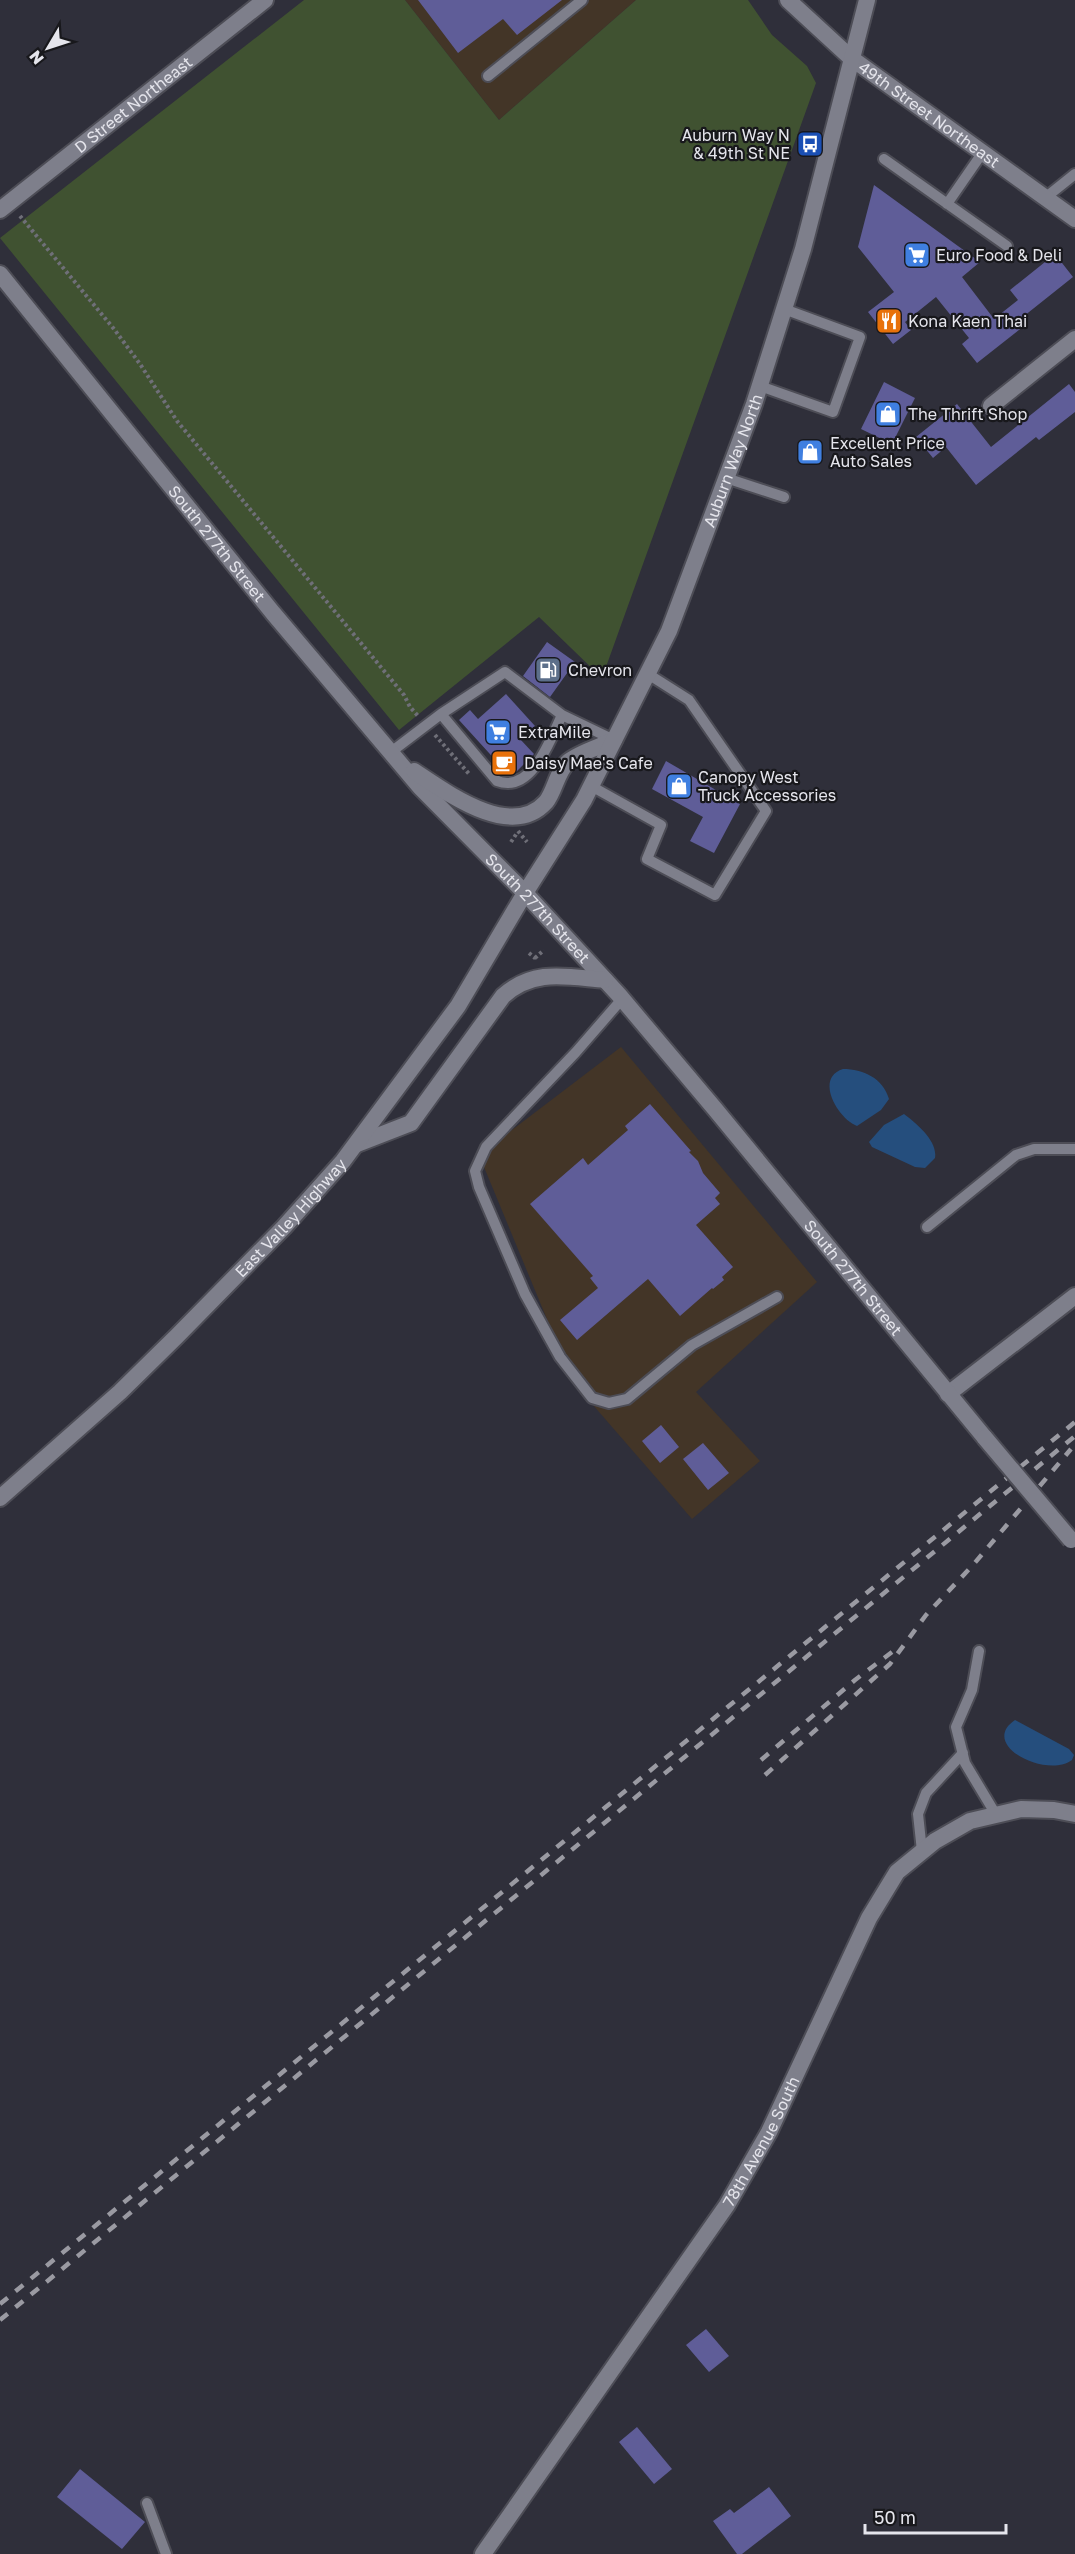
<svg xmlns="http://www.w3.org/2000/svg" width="1075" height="2554" font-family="'Golos Text',sans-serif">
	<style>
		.industrial { fill: #433527 }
		.green { fill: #405231 }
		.water { fill: #254e7d }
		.building { fill: #5f5d98 }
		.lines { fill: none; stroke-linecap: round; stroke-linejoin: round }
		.service-casing { stroke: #4d4d56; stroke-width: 14 }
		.minor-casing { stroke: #4d4d56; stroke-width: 20 }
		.tertiary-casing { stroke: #4d4d56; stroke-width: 20 }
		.secondary-casing { stroke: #4d4d56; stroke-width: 20 }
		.path { stroke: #6f6f78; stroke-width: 4; stroke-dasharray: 3 3; stroke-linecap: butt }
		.service { stroke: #7e7f8b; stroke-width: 10 }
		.minor { stroke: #7e7f8b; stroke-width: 16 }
		.tertiary { stroke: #7e7f8b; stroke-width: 16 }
		.secondary { stroke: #7e7f8b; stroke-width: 16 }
		.rail { stroke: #9a9aa2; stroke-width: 4.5; stroke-dasharray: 10 10; stroke-linecap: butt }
		.secondary-bridge-casing { stroke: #4d4d56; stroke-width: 20; stroke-linecap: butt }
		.secondary-bridge { stroke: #7e7f8b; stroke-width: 16 }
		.labels { text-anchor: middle; stroke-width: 4.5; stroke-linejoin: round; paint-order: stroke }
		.street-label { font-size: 16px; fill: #e5e5ec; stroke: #18181c }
		.poi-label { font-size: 16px; fill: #e5e5ec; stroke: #18181c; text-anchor: start }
	</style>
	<rect width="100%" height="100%" fill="#2f2f3a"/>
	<path class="industrial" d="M405,0H636L499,120Z
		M621,1047L817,1282L696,1392L760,1461L692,1519L573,1382L479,1155Z"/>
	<path class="green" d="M304,0H405L499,120L636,0H748L772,35L807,66L816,83L602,678L539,617L399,730L0,238Z"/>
	<path class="water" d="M843,1069C863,1069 883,1078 889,1099L881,1110L857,1126C838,1119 814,1078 843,1069Z
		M904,1114C916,1123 938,1141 935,1158L925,1168L915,1167L872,1147L869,1142L884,1125Z
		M1015,1720L1069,1749L1074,1755L1072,1760C1047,1779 978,1745 1015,1720Z"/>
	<path class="building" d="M418,0H562L517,35L503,19L458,53Z
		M874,185L980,262L962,277L994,319L1018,300L1010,290L1055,254L1073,277L1019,320L1024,326L977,363L962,344L969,338L936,297L905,322L911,330L893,344L868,312L894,292L858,247Z
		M884,382L915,398L892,444L861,429Z
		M1069,384L1075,392V412L1039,440L1036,437L976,485L946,447L933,458L916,437L957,404L991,447Z
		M547,642L575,662L550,697L523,676Z
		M506,694L535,726L520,739L534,754L514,774L509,775L459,720L470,710L478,719Z
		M666,761L740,804L714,853L690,841L703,817L652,789Z
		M650,1104L691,1151L689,1152L698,1161L703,1173L720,1193L715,1198L720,1204L696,1225L733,1267L722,1277L724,1280L713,1289L712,1288L680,1316L648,1279L577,1340L560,1320L598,1288L590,1278L593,1276L530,1204L583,1158L588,1165L628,1130L625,1126Z
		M661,1425L679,1447L660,1463L642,1441Z
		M703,1443L729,1473L708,1490L683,1459Z
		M706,2329L729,2356L709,2372L686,2345Z
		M637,2427L672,2469L654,2484L619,2442Z
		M80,2469L145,2522L122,2549L57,2497Z
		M769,2487L791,2516L742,2554H737L713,2521L730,2509L734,2513Z"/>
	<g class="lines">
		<defs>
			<path id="service" d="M488,76L582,0
				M884,159L1007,246
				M1045,198L1075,174
				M947,204L983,152
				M760,386L833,412L860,337L784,309
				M726,478L784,497
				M441,714L497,781C532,794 550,740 562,715
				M391,752L441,714L505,672L562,715L614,740
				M591,786L661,825L647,859L715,895L766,811L689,700L648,674
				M622,999L576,1052L486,1147L475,1171L479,1187L525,1294L560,1357L592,1398L609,1403L627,1399L692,1345L777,1297
				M927,1227L1016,1155L1034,1149H1075
				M979,1651L972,1690L956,1727L965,1763L995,1813
				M922,1851L918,1814L926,1793L963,1753
				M147,2503L166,2554"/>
			<g id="minor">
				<path id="s1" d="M788,0L851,58L1075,219"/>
				<path id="s2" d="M0,210L265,0"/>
				<path d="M991,406L1075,339"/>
				<path id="s3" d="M483,2554L727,2205L769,2132L869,1918L897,1872L935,1841L970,1821L1021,1809L1054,1810L1075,1814"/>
			</g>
			<path id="tertiary" d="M948,1394L1075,1296"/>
			<g id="secondary">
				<path id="s4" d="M0,274L273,613L420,787L525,893L619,995L715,1109L985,1438"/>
				<path d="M414,771C446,792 511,841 546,802C555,791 557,771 568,762C578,753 602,746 614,740"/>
				<path d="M357,1144L411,1123L503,996C534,968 567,977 605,980"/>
				<path id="s5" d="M0,1498L120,1392L177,1336L284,1227L343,1161L458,1006L525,893L584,800L669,631L754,404L803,249L867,0"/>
			</g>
		</defs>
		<use href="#service" class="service-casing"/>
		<use href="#minor" class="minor-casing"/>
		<use href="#tertiary" class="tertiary-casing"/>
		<use href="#secondary" class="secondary-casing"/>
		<path class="path" d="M20,216L114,329L140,364L177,421L404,695L410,707L418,716
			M435,735L470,775
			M518,831L527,842
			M511,842L517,833
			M529,953L535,958L536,962
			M535,958L544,950"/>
		<use href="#service" class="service"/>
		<use href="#minor" class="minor"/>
		<use href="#tertiary" class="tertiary"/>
		<use href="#secondary" class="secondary"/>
		<path class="rail" d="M761,1760L855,1680L892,1652
			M765,1775L890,1664L926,1615L973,1565L1071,1449
			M0,2304L1075,1422
			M0,2320L1075,1436"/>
		<defs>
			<path id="secondary-bridge" d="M985,1438L1071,1540"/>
		</defs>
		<use href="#secondary-bridge" class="secondary-bridge-casing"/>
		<use href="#secondary-bridge" class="secondary-bridge"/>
	</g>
	<defs>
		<symbol id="bus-square" viewBox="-11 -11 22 22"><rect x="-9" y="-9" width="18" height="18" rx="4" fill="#1a4fb4" stroke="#18181c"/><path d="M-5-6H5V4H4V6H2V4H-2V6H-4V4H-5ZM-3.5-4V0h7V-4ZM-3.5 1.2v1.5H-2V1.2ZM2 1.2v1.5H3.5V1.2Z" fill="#fff"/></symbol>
		<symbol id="supermarket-square" viewBox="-11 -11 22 22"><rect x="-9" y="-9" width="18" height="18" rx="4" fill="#3f7fe0" stroke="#18181c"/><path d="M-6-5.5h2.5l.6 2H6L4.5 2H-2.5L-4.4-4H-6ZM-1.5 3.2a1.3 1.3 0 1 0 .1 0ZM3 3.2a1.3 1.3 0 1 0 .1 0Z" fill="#fff"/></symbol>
		<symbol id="restaurant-square" viewBox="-11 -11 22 22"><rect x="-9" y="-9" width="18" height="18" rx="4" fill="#e8710a" stroke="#18181c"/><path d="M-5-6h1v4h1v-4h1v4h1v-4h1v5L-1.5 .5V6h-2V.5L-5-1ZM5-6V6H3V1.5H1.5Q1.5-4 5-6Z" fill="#fff"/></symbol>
		<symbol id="shop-square" viewBox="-11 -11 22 22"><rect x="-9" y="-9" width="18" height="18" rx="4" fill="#3f7fe0" stroke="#18181c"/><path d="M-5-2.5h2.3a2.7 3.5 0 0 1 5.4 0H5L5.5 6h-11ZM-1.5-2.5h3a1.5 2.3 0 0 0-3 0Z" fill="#fff"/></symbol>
		<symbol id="fuel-square" viewBox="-11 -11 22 22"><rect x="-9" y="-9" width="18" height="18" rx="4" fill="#5c6f8a" stroke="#18181c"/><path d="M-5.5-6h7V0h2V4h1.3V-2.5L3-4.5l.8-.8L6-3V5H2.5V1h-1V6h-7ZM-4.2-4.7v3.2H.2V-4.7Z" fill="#fff"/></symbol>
		<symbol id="cafe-square" viewBox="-11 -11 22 22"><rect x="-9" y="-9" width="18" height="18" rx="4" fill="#e8710a" stroke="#18181c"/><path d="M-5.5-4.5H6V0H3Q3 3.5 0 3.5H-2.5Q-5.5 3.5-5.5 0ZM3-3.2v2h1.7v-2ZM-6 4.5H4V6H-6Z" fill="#fff"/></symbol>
	</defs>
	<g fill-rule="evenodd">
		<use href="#bus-square" x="795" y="129" width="30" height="30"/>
		<use href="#supermarket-square" x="902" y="240" width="30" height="30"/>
		<use href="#restaurant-square" x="874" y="306" width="30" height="30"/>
		<use href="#shop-square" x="873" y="399" width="30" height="30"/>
		<use href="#shop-square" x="795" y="437" width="30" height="30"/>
		<use href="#fuel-square" x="533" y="655" width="30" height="30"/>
		<use href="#supermarket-square" x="483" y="717" width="30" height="30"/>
		<use href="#cafe-square" x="489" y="748" width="30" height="30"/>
		<use href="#shop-square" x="664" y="771" width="30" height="30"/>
	</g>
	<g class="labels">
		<g class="street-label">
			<text dy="6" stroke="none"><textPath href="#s2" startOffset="170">D Street Northeast</textPath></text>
			<text dy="6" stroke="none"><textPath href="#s1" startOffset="182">49th Street Northeast</textPath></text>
			<text dy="6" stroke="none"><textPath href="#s5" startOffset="1287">Auburn Way North</textPath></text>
			<text dy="6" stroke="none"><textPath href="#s4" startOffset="346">South 277th Street</textPath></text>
			<text dy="6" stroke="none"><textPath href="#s4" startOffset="832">South 277th Street</textPath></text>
			<text dy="6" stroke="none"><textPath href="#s5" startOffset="404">East Valley Highway</textPath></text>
			<text dy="6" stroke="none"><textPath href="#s4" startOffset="1318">South 277th Street</textPath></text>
			<text dy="6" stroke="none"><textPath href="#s3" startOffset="498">78th Avenue South</textPath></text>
		</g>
		<g class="poi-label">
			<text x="790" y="141" text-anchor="end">Auburn Way N<tspan x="790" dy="18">&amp; 49th St NE</tspan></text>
			<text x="936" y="261">Euro Food &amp; Deli</text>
			<text x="908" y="327">Kona Kaen Thai</text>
			<text x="908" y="420">The Thrift Shop</text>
			<text x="830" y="449">Excellent Price<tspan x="830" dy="18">Auto Sales</tspan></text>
			<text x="568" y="676">Chevron</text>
			<text x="518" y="738">ExtraMile</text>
			<text x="524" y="769">Daisy Mae's Cafe</text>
			<text x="698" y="783">Canopy West<tspan x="698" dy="18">Truck Accessories</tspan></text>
		</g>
	</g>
	<g transform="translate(48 48) rotate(231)" stroke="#18181c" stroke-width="4.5" paint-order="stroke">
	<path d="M0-4.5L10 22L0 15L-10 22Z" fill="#e5e5ec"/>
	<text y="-9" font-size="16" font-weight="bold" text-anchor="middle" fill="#e5e5ec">N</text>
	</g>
	<path d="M865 2524v9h141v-9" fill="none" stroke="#e5e5ec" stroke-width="3"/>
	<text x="874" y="2524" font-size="18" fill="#e5e5ec" stroke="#18181c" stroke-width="4.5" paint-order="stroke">50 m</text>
</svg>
